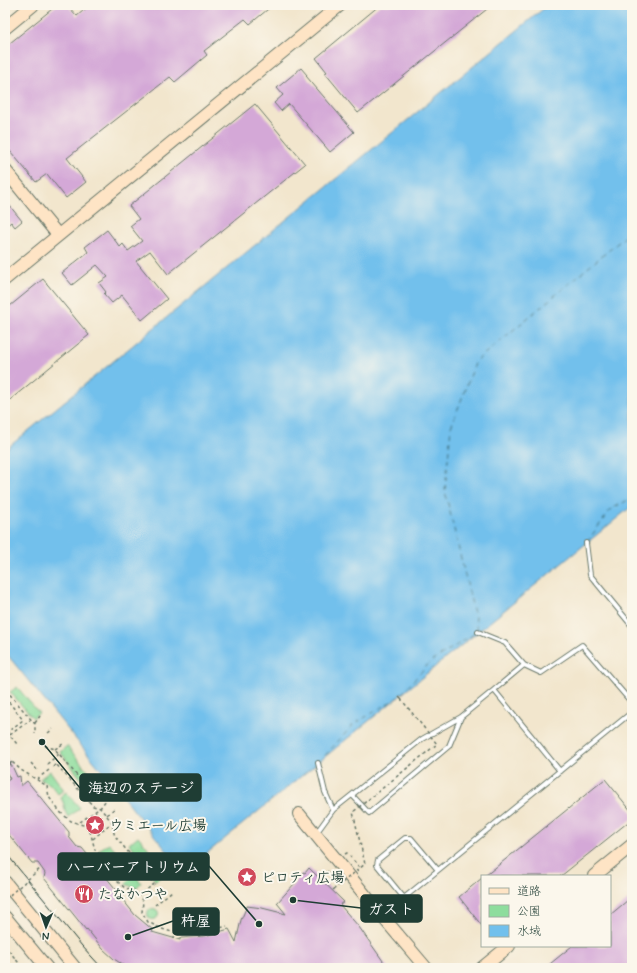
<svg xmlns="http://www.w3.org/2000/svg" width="637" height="973" font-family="Mynerve,'Klee One',sans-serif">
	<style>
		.green { fill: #8edd9d; stroke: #568d68 }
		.water { fill: #72c0ec; stroke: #487e90 }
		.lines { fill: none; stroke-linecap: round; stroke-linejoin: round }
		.ferry { stroke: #345e62; stroke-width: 1; stroke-dasharray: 5 4; stroke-linecap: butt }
		.building { fill: #d4a8d7 }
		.lane-casing { stroke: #69786a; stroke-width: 6 }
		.secondary-casing { stroke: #69786a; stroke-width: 14 }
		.path { stroke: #69786a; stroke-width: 1.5; stroke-dasharray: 3 3; stroke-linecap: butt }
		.lane { stroke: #fff; stroke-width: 4 }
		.secondary { stroke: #fee4c5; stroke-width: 12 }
		.tram { stroke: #1f3d34; stroke-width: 1 }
		.path-bridge { stroke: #69786a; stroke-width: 1.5; stroke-dasharray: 3 3; stroke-linecap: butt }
		.labels { text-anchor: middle; stroke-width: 4; stroke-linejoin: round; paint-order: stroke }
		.poi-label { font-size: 14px; font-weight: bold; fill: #1f3d34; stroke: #fbf7ec; text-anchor: start }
		.leader { fill: none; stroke: #1f3d34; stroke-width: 1.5 }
		.callout-dot { fill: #1f3d34; stroke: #fbf7ec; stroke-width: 1.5 }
		.callout { fill: #1f3d34; stroke: #1f3d34; stroke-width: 1.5 }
		.callout-label { font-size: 15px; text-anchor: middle; font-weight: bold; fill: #fff }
	</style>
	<rect width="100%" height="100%" fill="#fbf7ec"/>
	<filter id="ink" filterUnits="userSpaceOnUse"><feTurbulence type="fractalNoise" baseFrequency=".025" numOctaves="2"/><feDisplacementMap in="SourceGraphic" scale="8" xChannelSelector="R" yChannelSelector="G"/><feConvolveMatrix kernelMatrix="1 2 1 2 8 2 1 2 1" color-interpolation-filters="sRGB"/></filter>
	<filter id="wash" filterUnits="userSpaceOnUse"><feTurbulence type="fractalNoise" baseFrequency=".012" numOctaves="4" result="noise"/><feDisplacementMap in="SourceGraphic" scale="16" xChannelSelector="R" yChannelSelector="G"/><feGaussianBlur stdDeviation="0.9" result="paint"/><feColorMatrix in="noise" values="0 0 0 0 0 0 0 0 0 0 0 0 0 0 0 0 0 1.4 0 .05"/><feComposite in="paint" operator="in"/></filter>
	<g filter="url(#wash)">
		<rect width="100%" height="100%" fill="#f2e6cd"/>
		<path class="green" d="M17,687L39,713L33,718L10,692Z
			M67,746L92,776L84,782L60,752Z
			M50,771L64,790L58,794L50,784L40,779Z
			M66,792L80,808L68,817C63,810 66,804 60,797Z
			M138,836L163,866L161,876L156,881L131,851L134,849L129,844Z
			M109,843L123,861L119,865C113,859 106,856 99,850Z
			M125,863L141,883L136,888L125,884L130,879L120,867Z
			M147.5 914a5.5 5.5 0 1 1 11 0a5.5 5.5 0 1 1-11 0Z"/>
		<path class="water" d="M548,5H632V506L184,872L5,652V450Z"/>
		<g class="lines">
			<path class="ferry" d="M587,542L611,509L632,498
				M478,630L445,491L451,427L476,361L632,231
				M319,762L354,724L399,697L429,663L477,632"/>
		</g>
		<g id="blocks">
			<path class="building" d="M57,5H67L77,16L90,5H273L250,24L245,19L204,51L207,55L175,82L170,77L67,158L86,182L66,198L47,174L36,182L5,145V47Z
				M380,5H492L358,113L325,73L327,72L316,58Z
				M301,68L307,75L306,76L354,132L330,152L289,104L281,111L274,103L283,95L277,88Z
				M255,104L305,164L168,274L150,251L136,261L167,299L142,320L122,295L112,303L104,294L106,292L99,283L108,277L97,265L72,285L62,273L88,252L85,247L107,230L120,247L123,244L128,251L142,241L130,226L139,219L129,206Z
				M5,200L22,221L15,227L11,222L5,227Z
				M43,279L89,335L5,404V310Z
				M5,757L13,768L17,777L20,776L21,786L27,781L69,832V837L77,847L82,848L124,899L123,900L135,915L153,930L152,932L180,940V938L205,936L229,929L236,942L241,920L247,906L262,908L286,914L277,903L295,883L303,872L305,873L309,868L344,902L340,905L359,927L388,968H128L114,959L103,949L87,929L86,930L44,878L45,873L38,863H32L5,830V782L10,779L5,769Z
				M605,779L632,812V819L561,876H485Z
				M482,878V926L459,897Z
				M628,900L632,904V968H545L572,946H610V915Z"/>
		</g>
	</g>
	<g filter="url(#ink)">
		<use href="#blocks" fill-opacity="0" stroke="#69786a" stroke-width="1"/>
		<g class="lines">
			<defs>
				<path id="lane" d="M586,543L590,575L632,626
					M478,632L505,643L524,665
					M494,690L524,665L541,673L582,645L632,703
					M352,795L369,813L449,746L461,717
					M333,810L422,739L461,717L494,690L560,771
					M317,832L333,810L325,792L318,763
					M404,898L377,865L378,860L405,838H411L438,870
					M383,915L632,712"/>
				<path id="secondary" d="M5,28L33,5
					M5,170L58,235
					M5,279L340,5
					M299,814L382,916L426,968
					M594,876L632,845
					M5,882L75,968
					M5,917L47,968
					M482,968L509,946"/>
			</defs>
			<use href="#lane" class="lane-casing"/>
			<use href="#secondary" class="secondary-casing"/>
			<path class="path" d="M6,690L35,724V734
				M5,697L23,720L5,734
				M399,697L401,699
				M35,723L40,716
				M7,732L17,744
				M48,733L53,729
				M10,735L30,720
				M45,746L55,749L83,783
				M55,749L63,744
				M5,753L12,762L21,770L47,786L49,797L60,812L71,821L86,826L90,831L95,850L114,867L118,882L125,888L133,890L140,895L143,901L142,912L148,922L162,929L175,933H203L227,926
				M31,763L37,770
				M47,764L59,754
				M53,767L56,764L93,806L100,808L113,823V830L115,836L154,884L140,895
				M5,768L12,762
				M37,779L49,770
				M107,815L115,808
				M80,822L100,808L106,800
				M93,839L109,825L122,818
				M345,854L347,853L360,868
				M327,871L339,885
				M155,905L172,891
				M174,939L175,933
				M5,946L23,968
				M5,965L7,968"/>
			<use href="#lane" class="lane"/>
			<use href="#secondary" class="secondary"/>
			<path class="tram" d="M5,852L82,946L102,968"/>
			<path class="path-bridge" d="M333,890L365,864L353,812L437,744L401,699
				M5,899L41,868"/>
		</g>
	</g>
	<defs>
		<symbol id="sight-disc" viewBox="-11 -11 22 22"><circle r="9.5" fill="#d1495b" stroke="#fbf7ec"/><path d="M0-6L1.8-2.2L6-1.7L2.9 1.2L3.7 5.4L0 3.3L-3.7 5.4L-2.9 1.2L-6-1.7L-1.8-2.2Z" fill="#fff"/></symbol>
		<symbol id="restaurant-disc" viewBox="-11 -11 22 22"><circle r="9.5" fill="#d1495b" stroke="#fbf7ec"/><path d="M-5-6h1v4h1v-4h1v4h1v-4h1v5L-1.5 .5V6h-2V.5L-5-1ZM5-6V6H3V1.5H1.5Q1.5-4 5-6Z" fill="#fff"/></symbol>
	</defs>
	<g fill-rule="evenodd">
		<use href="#sight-disc" x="84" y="814" width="22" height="22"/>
		<use href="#sight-disc" x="236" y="866" width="22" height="22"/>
		<use href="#restaurant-disc" x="73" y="883" width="22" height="22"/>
	</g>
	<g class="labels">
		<g class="poi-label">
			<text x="109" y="830">ウミエール広場</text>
			<text x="261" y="882">ピロティ広場</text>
			<text x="98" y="899">たなかつや</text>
		</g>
	</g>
	<path class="leader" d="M42 742L80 788M259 924L209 866M293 900L361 908M128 937L173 921"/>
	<g class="callout-dot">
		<circle cx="42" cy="742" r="4"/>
		<circle cx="259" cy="924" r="4"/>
		<circle cx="293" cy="900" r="4"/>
		<circle cx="128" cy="937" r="4"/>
	</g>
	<g class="callout">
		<rect x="80" y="774" width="121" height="27" rx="4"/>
		<rect x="58" y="853" width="151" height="27" rx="4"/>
		<rect x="361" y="895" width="61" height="27" rx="4"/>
		<rect x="173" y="908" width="46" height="27" rx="4"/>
	</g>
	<g class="callout-label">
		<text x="141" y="793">海辺のステージ</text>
		<text x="133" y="872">ハーバーアトリウム</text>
		<text x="391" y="914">ガスト</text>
		<text x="196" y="926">杵屋</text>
	</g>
	<rect width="637" height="973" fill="none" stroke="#fbf7ec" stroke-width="20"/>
	<rect x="481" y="875" width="130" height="72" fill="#fbf7ec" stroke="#a3ada2"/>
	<rect x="489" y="888" width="20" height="6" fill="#fee4c5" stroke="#a3ada2"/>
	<text x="517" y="895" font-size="12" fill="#1f3d34">道路</text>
	<rect x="489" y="905" width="20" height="12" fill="#8edd9d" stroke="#a3ada2"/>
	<text x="517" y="915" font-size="12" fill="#1f3d34">公園</text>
	<rect x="489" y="925" width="20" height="12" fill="#72c0ec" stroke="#a3ada2"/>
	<text x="517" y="935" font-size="12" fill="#1f3d34">水域</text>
	<g transform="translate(46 927) rotate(182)" stroke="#fbf7ec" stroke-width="3" paint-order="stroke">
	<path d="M0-3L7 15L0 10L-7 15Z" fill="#1f3d34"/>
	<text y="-6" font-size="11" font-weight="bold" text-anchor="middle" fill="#1f3d34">N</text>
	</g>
</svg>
